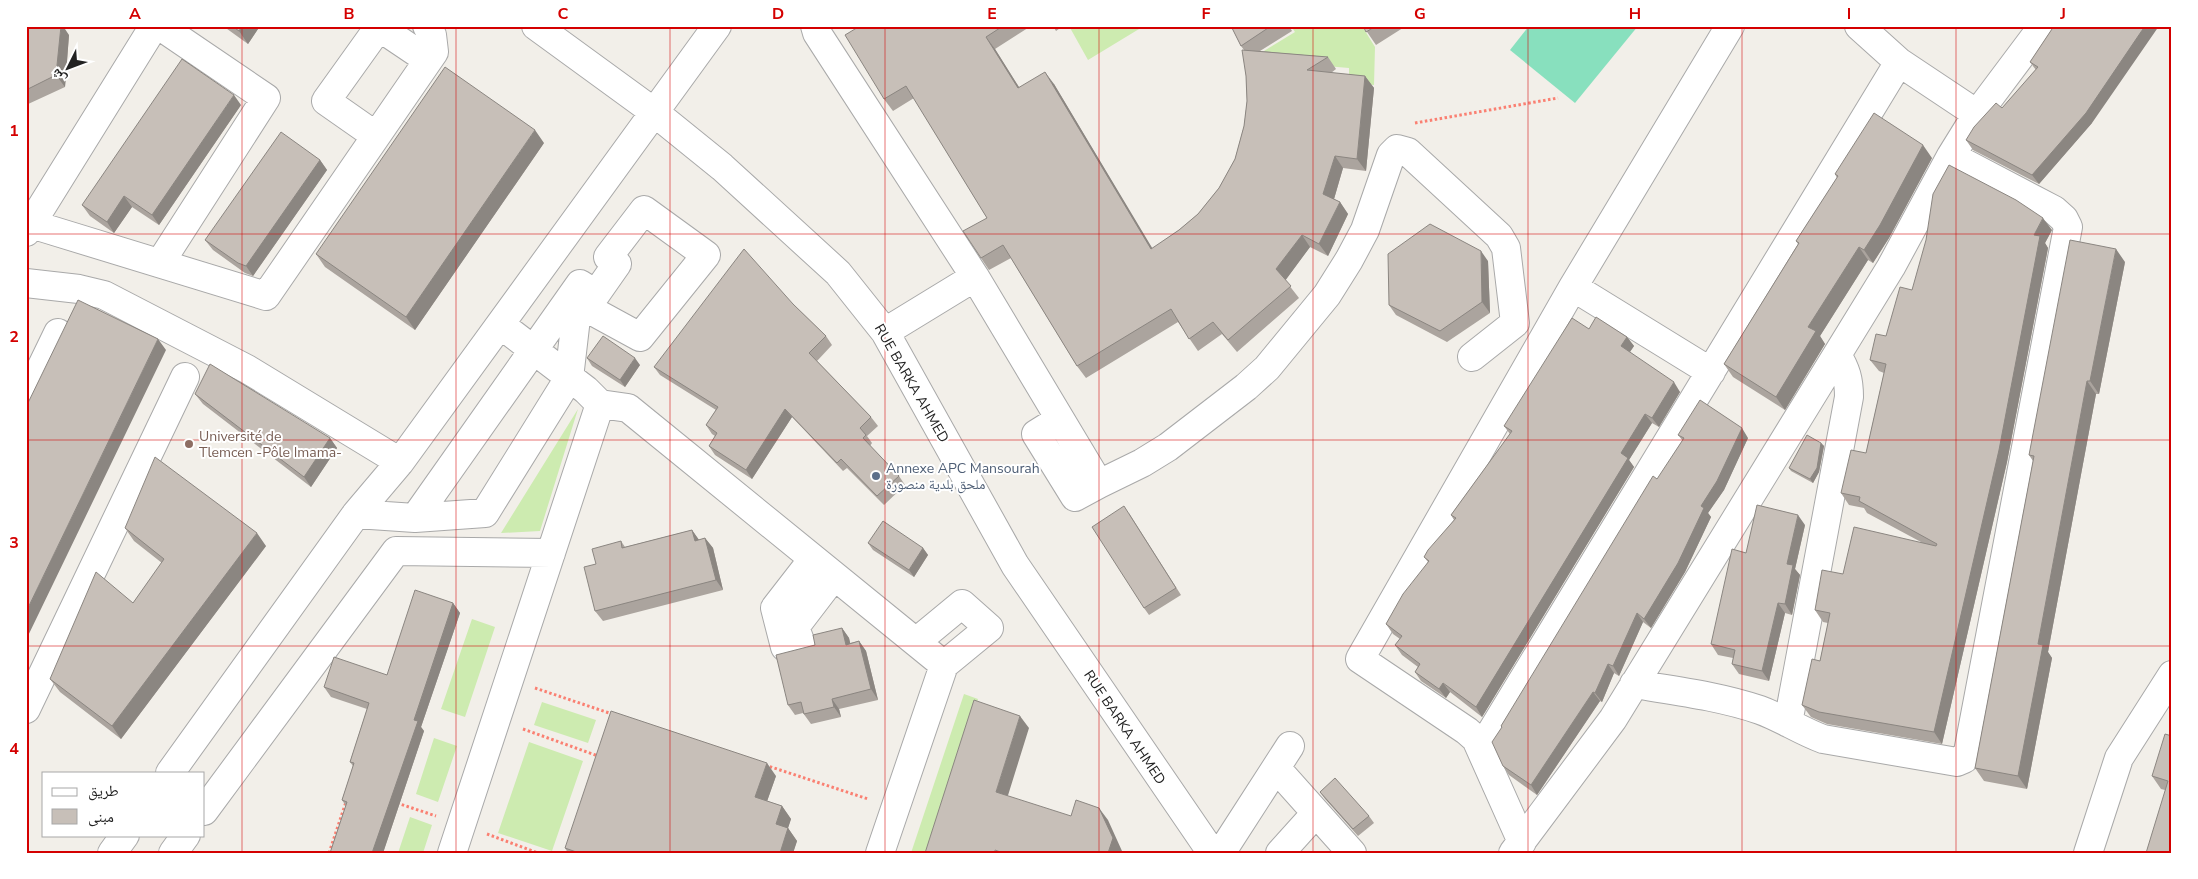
<svg xmlns="http://www.w3.org/2000/svg" width="2198" height="879" font-family="'Nunito Sans','Noto Naskh Arabic',sans-serif">
	<style>
		.grass { fill: #cdebb0 }
		.pitch { fill: #88e0be }
		.lines { fill: none; stroke-linecap: round; stroke-linejoin: round }
		.minor-casing { stroke: #a9a9a9; stroke-width: 30 }
		.path { stroke: #fa8072; stroke-width: 3; stroke-dasharray: 2.5 2.5; stroke-linecap: butt }
		.minor { stroke: #fff; stroke-width: 28 }
		.wall { fill: #aba49e }
		.shaded-wall { fill: #8b8681 }
		.building { fill: #c7bfb8; stroke: #8b8681 }
		.grid { fill: none; stroke: #d40000; stroke-width: 1; stroke-opacity: 0.55 }
		.education-dot { fill: #8d6e63; stroke: #fff; stroke-width: 2 }
		.service-dot { fill: #5c6f8a; stroke: #fff; stroke-width: 2 }
		.labels { text-anchor: middle; stroke-width: 4; stroke-linejoin: round; paint-order: stroke }
		.street-label { font-size: 14px; fill: #222; stroke: #fff }
		.education-label { font-size: 14px; fill: #785e54; stroke: #fff; text-anchor: start }
		.service-label { font-size: 14px; fill: #4e5e75; stroke: #fff; text-anchor: start }
		.neatline { fill: none; stroke: #d40000; stroke-width: 2 }
		.grid-label { font-size: 16px; text-anchor: middle; font-weight: bold; fill: #d40000 }
	</style>
	<rect width="100%" height="100%" fill="#f2efe9"/>
	<path class="grass" d="M1069,26H1144L1088,60Z
		M1291,26H1362L1375,47L1374,85L1349,83V68L1267,61L1264,51L1295,32Z
		M578,409L540,531L501,533Z
		M472,619L495,627L465,717L441,709Z
		M964,694L978,699L927,853H911Z
		M542,702L596,720L588,743L534,725Z
		M434,738L457,746L438,802L416,794Z
		M529,742L583,761L552,851L498,833Z
		M410,817L432,825L423,853H398Z"/>
	<path class="pitch" d="M1529,26H1638L1575,103L1510,50Z"/>
	<g class="lines">
		<defs>
			<path id="minor" d="M160,26L266,98L160,263
				M536,26L654,112L722,167L838,273L885,332L1015,565L1212,853
				M815,26L817,33L975,277L885,332
				M1859,26L1899,62L1977,114
				M376,136L326,101L379,27L428,60
				M644,210L706,255L640,337L585,307L576,318L569,378L485,513L415,518L580,284L596,294L617,264L608,257Z
				M31,224L266,296L434,52L432,35L427,26
				M26,232L154,26
				M975,277L1099,484L1142,463L1168,447L1246,387L1267,368L1327,295L1349,260L1365,230L1391,155L1397,149L1408,152L1499,236L1506,248L1515,323L1472,357
				M26,283L79,289L104,295L247,369L400,462
				M501,325L586,390L600,404
				M1711,372L1573,287L1730,26
				M26,399L58,333
				M1060,419L1036,434L1075,497L1099,484
				M356,514L415,518
				M813,559L775,608L785,647L801,644L795,627L834,576
				M916,642L962,604L989,628L944,665
				M1634,684C1676,691 1719,696 1760,710C1782,718 1801,731 1823,739L1957,762L1964,759L1968,752L2068,227L2064,219L2054,210L1951,156
				M26,709L185,377
				M1788,723L1849,397C1849,380 1846,369 1837,355
				M1481,749L1899,62
				M1277,769L1352,853
				M170,773L356,514L400,462L717,26
				M204,811L396,551L551,553
				M1522,842L1476,739L1467,731L1360,659L1573,287
				M112,853L125,835
				M173,853L186,835
				M452,853L600,404L628,408L944,665L880,853
				M1221,853L1290,746
				M1280,853L1316,813
				M1513,853L1613,719L1891,267L1951,156L1977,114L2043,26
				M2088,853L2119,758L2172,675"/>
		</defs>
		<use href="#minor" class="minor-casing"/>
		<path class="path" d="M1415,123L1558,98
			M535,688L612,714
			M523,729L598,756
			M765,765L868,799
			M397,803L436,816
			M487,834L538,853
			M329,853L346,802"/>
		<use href="#minor" class="minor"/>
	</g>
	<path class="wall" d="M26,26L69,35L65,87L26,105Z
		M223,26H260L248,44Z
		M860,26H1031L995,49L1019,87L1054,84L1152,249L1179,230L1198,214L1219,188L1235,159L1244,126L1247,101L1246,76L1244,50L1241,46L1231,26H1289L1292,31L1260,51L1328,57L1336,69L1331,73L1365,76L1374,88L1366,171L1343,168L1334,199L1340,202L1348,214L1328,256L1310,247L1285,280L1299,298L1237,352L1222,334L1198,351L1178,322L1086,378L1077,366L1011,258L989,270L981,258L987,218L914,98L893,111L884,99Z
		M1053,26H1063L1056,31Z
		M1363,26H1406L1376,45Z
		M2054,26L2092,123L2039,184L1973,150L1966,140L2002,108L2036,70L2030,62Z
		M241,105L159,225L132,207L114,233L90,216L82,205Z
		M544,143L415,330L325,267L316,254Z
		M1932,158L1889,238L1873,263L1868,260L1820,336L1825,344L1785,410L1733,377L1724,364L1798,244L1796,241L1837,178L1835,174Z
		M320,160L327,170L253,276L245,273L213,250L205,240Z
		M2052,230L2045,243L2048,248L2007,462L1942,744L1827,724L1811,717L1802,705L1820,661L1828,623L1823,622L1815,610L1843,574L1921,542L1867,513L1864,508L1849,505L1841,493L1866,453L1884,373L1879,371L1870,360L1886,336L1912,290Z
		M1488,261L1490,313L1447,342L1396,315L1389,305Z
		M2125,262L2099,394H2096L2048,652L2052,658L2027,789L1984,781L1975,768L2033,461L2029,455Z
		M793,304L826,336L832,345L817,361L871,417L878,426L867,436L872,443L870,446L899,476L905,485L884,505L847,468L843,471L792,417L752,479L715,455L709,446L715,436L712,434L706,425L716,410L660,375L654,367Z
		M1589,329L1627,337L1634,346L1630,352L1680,392L1659,427L1652,423L1629,460L1634,467L1482,717L1450,692L1446,698L1421,681L1415,672L1418,667L1402,655L1395,645L1400,639L1393,634L1386,624L1428,562L1424,557L1454,520L1451,515L1510,434L1504,426Z
		M587,358L640,365L625,387L592,366Z
		M195,394L330,438L337,448L311,487L203,404Z
		M1678,435L1748,438L1724,490L1708,513L1711,517L1685,572L1651,628L1643,622L1619,676L1614,673L1602,702L1600,701L1537,795L1509,775L1503,766L1502,728L1501,726L1683,441Z
		M1821,443L1824,446L1819,472L1813,483L1791,471L1789,468Z
		M1129,513L1181,595L1149,615L1144,608Z
		M1805,525L1795,569L1800,575L1792,615L1785,613L1769,681L1739,674L1732,664L1733,658L1718,655L1711,644L1746,553Z
		M125,528L266,546L121,739L60,692L50,679L133,603L162,563L134,541Z
		M692,530L699,540L705,538L713,548L723,590L603,621L595,611L596,564L621,541L625,547Z
		M868,543L923,548L928,555L914,577L873,550Z
		M453,603L460,613L421,727L424,731L383,853H330L346,806L342,800L353,766L350,762L367,709L331,697L324,687L387,675Z
		M842,628L849,638L850,643L859,641L866,651L878,700L839,709L841,717L811,724L803,713L795,715L788,705L815,645Z
		M2172,736V853L2165,790L2161,789L2152,776Z
		M776,776L767,801L782,806L791,819L788,828L797,841L793,853H568L565,848Z
		M1320,792L1369,816L1374,823L1358,836L1325,799Z"/>
	<path class="shaded-wall" d="M61,26H63L69,35L65,87L56,75Z
		M242,26H260L248,44L239,31Z
		M2145,26H2159L2092,123L2039,184L2032,175Z
		M986,37L995,49L1027,100L1018,88Z
		M1045,72L1054,84L1160,261L1151,249Z
		M1365,76L1374,88L1366,171L1357,159Z
		M234,95L241,105L159,225L152,215Z
		M535,130L544,143L415,330L406,317Z
		M1923,145L1932,158L1889,238L1873,263L1864,250Z
		M1335,156L1343,168L1332,206L1323,194Z
		M320,160L327,170L253,276L246,266Z
		M124,196L132,207L114,233L107,222Z
		M1340,202L1348,214L1328,256L1319,244Z
		M2043,218L2052,230L2045,243L2048,248L2007,462L1942,744L1934,732L2034,235Z
		M1302,235L1310,247L1285,281L1276,269Z
		M1859,247L1868,260L1820,336L1825,344L1785,410L1776,397L1808,327Z
		M2116,249L2125,262L2099,394L2090,381Z
		M1481,251L1488,261L1490,313L1482,302Z
		M1627,337L1634,346L1627,356L1621,346Z
		M158,339L166,350L26,640V612Z
		M635,358L640,365L625,387L620,380Z
		M2087,381L2096,394L2048,652L2052,658L2027,789L2018,776L2038,644Z
		M1674,382L1680,392L1659,427L1652,418Z
		M785,409L792,417L752,479L746,470Z
		M1645,414L1652,423L1629,460L1634,467L1482,717L1476,707L1621,453Z
		M1742,428L1748,438L1724,490L1708,513L1711,517L1685,572L1651,628L1644,619L1701,506Z
		M330,438L337,448L311,487L304,477Z
		M1821,443L1824,446L1819,472L1813,483L1810,479Z
		M1798,515L1805,525L1795,569L1800,575L1792,615L1785,604L1787,564Z
		M692,530L699,540L695,541Z
		M257,533L266,546L121,739L112,726Z
		M705,538L713,548L723,590L716,580Z
		M923,548L928,555L914,577L909,570Z
		M453,603L460,613L421,727L424,731L383,853H372L414,720Z
		M1778,603L1785,613L1769,681L1762,671Z
		M1637,613L1643,622L1619,676L1613,666Z
		M842,628L849,638L853,655L846,645Z
		M859,641L866,651L878,700L871,689Z
		M1608,664L1614,673L1602,702L1595,693Z
		M1443,683L1450,692L1446,698L1439,689Z
		M1593,692L1600,701L1537,795L1531,785Z
		M832,699L839,709L841,717L834,707Z
		M1020,716L1029,728L1005,805L996,792Z
		M767,763L776,776L764,810L755,797Z
		M782,806L791,819L785,837L776,824Z
		M1099,808L1108,820L1122,851L1121,853H1108Z
		M788,828L797,841L793,853H780Z"/>
	<path class="building" d="M26,26H61L56,75L26,90Z
		M232,26H242L239,31Z
		M860,26H1003L986,37L1018,88L1045,72L1151,249L1179,230L1198,214L1219,188L1235,159L1244,126L1247,101L1246,76L1242,50L1328,57L1307,70L1365,76L1357,159L1335,156L1323,194L1340,202L1319,244L1302,235L1276,269L1291,286L1228,340L1213,322L1189,339L1171,309L1077,366L1003,245L981,258L963,231L987,218L906,86L884,99L845,35Z
		M1231,26H1271L1241,46Z
		M1363,26H1376L1366,32Z
		M2054,26H2145L2086,113L2032,175L1966,140L1974,127L1996,103L2002,108L2038,67L2030,62Z
		M182,59L234,95L152,215L124,196L107,222L82,205Z
		M445,67L535,130L406,317L316,254Z
		M1874,113L1923,145L1880,225L1864,250L1859,247L1808,327L1816,331L1776,397L1724,364L1799,243L1796,241L1838,176L1835,174Z
		M281,132L320,160L246,266L238,263L205,240Z
		M1949,165L2016,200L2043,218L2034,235L2040,236L1999,450L1934,732L1819,712L1802,705L1812,659L1820,661L1830,613L1815,610L1822,570L1843,574L1854,527L1936,546L1937,544L1859,501L1860,497L1841,493L1851,450L1866,453L1886,364L1870,360L1876,334L1886,336L1900,287L1912,290L1926,240L1933,194Z
		M1430,224L1481,251L1482,302L1440,331L1389,305L1388,254Z
		M2070,240L2116,249L2090,381H2087L2038,644L2043,645L2018,776L1975,768L2034,456L2029,455Z
		M744,249L793,304L826,336L809,353L871,417L860,428L866,435L863,438L899,476L877,496L841,459L837,463L785,409L746,470L709,446L717,433L706,425L718,407L654,367Z
		M78,300L158,339L26,612V407Z
		M1596,317L1627,337L1621,346L1674,382L1652,418L1645,414L1621,453L1628,458L1476,707L1443,683L1439,689L1415,672L1420,664L1395,645L1402,636L1386,624L1403,594L1429,561L1424,557L1428,550L1456,518L1451,515L1512,431L1504,426L1572,318L1589,329Z
		M603,336L635,358L620,380L587,358Z
		M210,364L330,438L304,477L195,394Z
		M1700,400L1742,428L1717,481L1701,506L1704,508L1678,563L1644,619L1637,613L1613,666L1608,664L1595,693L1593,692L1531,785L1503,766L1492,742L1502,727L1501,726L1653,476L1657,479L1684,438L1678,435Z
		M1807,435L1821,443L1817,468L1810,479L1789,468Z
		M155,457L257,533L112,726L50,679L96,572L133,603L164,559L125,528Z
		M1757,505L1798,515L1787,564L1793,565L1785,604L1778,603L1762,671L1732,664L1735,650L1711,644L1732,549L1746,553Z
		M1124,506L1176,588L1144,608L1092,527Z
		M883,521L923,548L909,570L868,543Z
		M692,530L695,541L705,538L716,580L595,611L584,567L596,564L592,549L621,541L622,548Z
		M415,590L453,603L414,720L418,721L372,853H330L347,802L342,800L354,763L350,762L369,703L324,687L334,657L387,675Z
		M842,628L846,645L859,641L871,689L832,699L834,707L804,714L801,702L788,705L776,655L815,645L813,635Z
		M974,700L1020,716L996,792L1071,816L1076,800L1099,808L1113,838L1108,853H1003L995,850V853H925Z
		M611,711L767,763L755,797L782,806L776,824L788,828L780,853H579L565,848Z
		M2165,734L2172,736V853H2146L2168,781L2152,776Z
		M1335,778L1369,816L1353,829L1320,792Z"/>
	<path class="grid" d="M242,26V853M456,26V853M670,26V853M885,26V853M1099,26V853M1313,26V853M1528,26V853M1742,26V853M1956,26V853M26,234H2172M26,440H2172M26,646H2172"/>
	<circle class="education-dot" cx="189" cy="444" r="5"/>
	<circle class="service-dot" cx="876" cy="476" r="5"/>
	<g class="labels">
		<g class="street-label">
			<text transform="translate(912 383) rotate(60)" y="5">RUE BARKA AHMED</text>
			<text transform="translate(1125 727) rotate(56)" y="5">RUE BARKA AHMED</text>
		</g>
		<g class="education-label">
			<text x="199" y="441">Université de<tspan x="199" dy="16">Tlemcen -Pôle Imama-</tspan></text>
		</g>
		<g class="service-label">
			<text x="886" y="473">Annexe APC Mansourah<tspan x="886" dy="16">ملحق بلدية منصورة</tspan></text>
		</g>
	</g>
	<rect width="2198" height="879" fill="none" stroke="#ffffff" stroke-width="55"/>
	<rect x="42" y="772" width="162" height="65" fill="#ffffff" stroke="#a7a7a7"/>
	<rect x="52" y="788" width="25" height="8" fill="#ffffff" stroke="#a7a7a7"/>
	<text x="88" y="796" font-size="15" fill="#222222">طريق</text>
	<rect x="52" y="809" width="25" height="15" fill="#c7bfb8" stroke="#a7a7a7"/>
	<text x="88" y="822" font-size="15" fill="#222222">مبنى</text>
	<g transform="translate(68 68) rotate(228)" stroke="#ffffff" stroke-width="4" paint-order="stroke">
	<path d="M0-4L9 19L0 12L-9 19Z" fill="#222222"/>
	<text y="-8" font-size="14" font-weight="bold" text-anchor="middle" fill="#222222">ش</text>
	</g>
	<rect x="28" y="28" width="2142" height="824" class="neatline"/>
	<g class="grid-label">
		<text x="135" y="19">A</text>
		<text x="349" y="19">B</text>
		<text x="563" y="19">C</text>
		<text x="778" y="19">D</text>
		<text x="992" y="19">E</text>
		<text x="1206" y="19">F</text>
		<text x="1420" y="19">G</text>
		<text x="1635" y="19">H</text>
		<text x="1849" y="19">I</text>
		<text x="2063" y="19">J</text>
		<text x="14" y="136">1</text>
		<text x="14" y="342">2</text>
		<text x="14" y="548">3</text>
		<text x="14" y="754">4</text>
	</g>
</svg>
